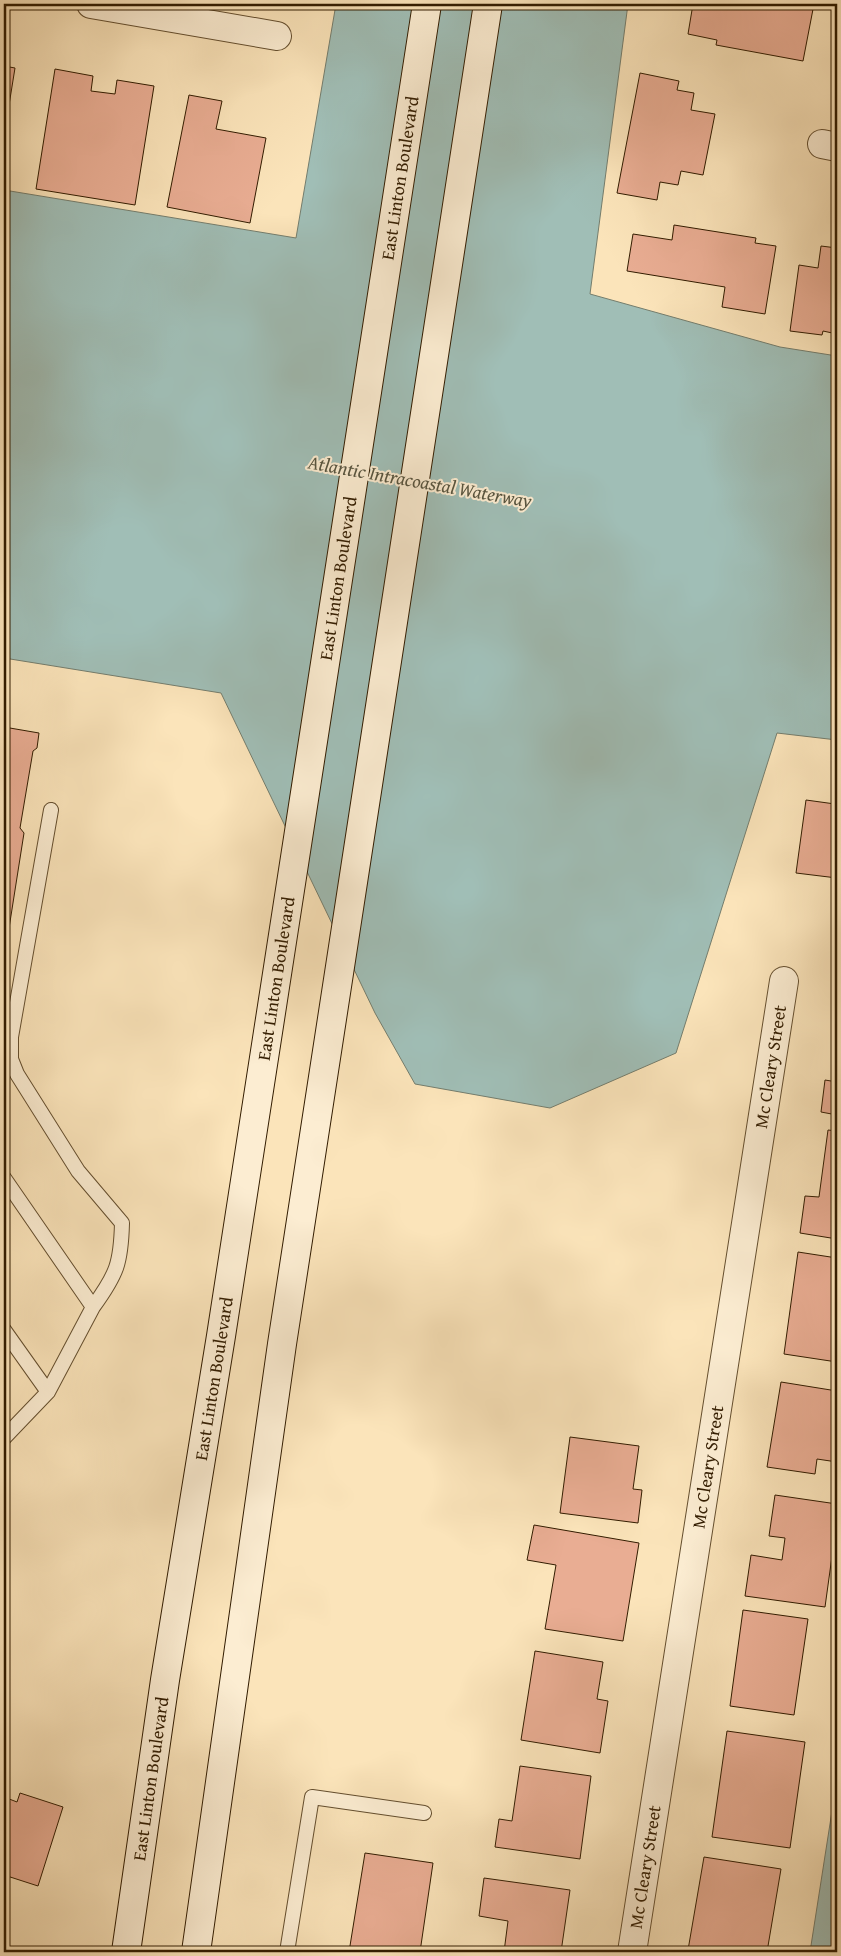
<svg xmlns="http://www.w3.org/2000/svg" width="841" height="1956" font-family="'Gentium Book Plus',serif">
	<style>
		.water { fill: #a0beb6; stroke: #747d6d }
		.building { fill: #e9ad93; stroke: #321c00 }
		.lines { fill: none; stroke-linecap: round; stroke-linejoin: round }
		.service-casing { stroke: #644e2e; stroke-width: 16 }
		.minor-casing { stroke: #644e2e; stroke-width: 30 }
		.secondary-casing { stroke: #321c00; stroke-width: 30 }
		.service { stroke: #fcedd2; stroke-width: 14 }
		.minor { stroke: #fcedd2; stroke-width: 28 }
		.secondary { stroke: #fcedd2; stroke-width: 28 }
		.labels { text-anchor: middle; stroke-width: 4; stroke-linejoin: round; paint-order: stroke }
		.street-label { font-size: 18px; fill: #321c00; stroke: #fcedd2 }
		.water-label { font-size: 19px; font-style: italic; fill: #585540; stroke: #fcedd2 }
	</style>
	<rect width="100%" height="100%" fill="#fbe4ba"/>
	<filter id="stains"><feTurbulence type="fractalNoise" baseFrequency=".004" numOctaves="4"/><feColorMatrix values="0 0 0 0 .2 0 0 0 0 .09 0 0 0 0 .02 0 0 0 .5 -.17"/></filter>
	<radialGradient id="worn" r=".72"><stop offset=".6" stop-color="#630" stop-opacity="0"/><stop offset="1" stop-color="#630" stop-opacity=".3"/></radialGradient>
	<path class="water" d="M336,4H628L590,294L780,347L837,356V740L777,733L676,1053L550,1108L415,1084L375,1013L221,693L4,658V190L296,238Z
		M837,1779V1952H810Z"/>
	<path class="building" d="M693,4H814L803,61L716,45L717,40L688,34Z
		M4,66L15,68L4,136Z
		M55,69L93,76L91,91L115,94L117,80L154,86L135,205L36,189Z
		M640,73L679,81L677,90L694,93L691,110L715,114L703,175L681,171L678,185L660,182L657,200L617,193Z
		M189,95L222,101L216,129L266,138L250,223L167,207Z
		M674,225L756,238L755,243L776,246L765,314L722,307L725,287L627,271L633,234L672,240Z
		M821,246L837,248V334L823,331L822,335L790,331L799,265L818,268Z
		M4,727L39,733L37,748L33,751L20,828L24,833L4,960Z
		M806,800L835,804L834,815L837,816V878L796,873Z
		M825,1080L837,1082V1115L821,1112Z
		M828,1130L837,1131V1239L800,1233L805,1196L819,1197Z
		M798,1252L837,1258V1362L784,1354Z
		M781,1382L837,1391V1462L817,1459L815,1474L767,1467Z
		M570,1437L639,1446L633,1489L642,1490L638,1523L560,1513Z
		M775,1495L837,1504V1520L825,1607L745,1596L751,1555L782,1560L785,1538L769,1536Z
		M534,1525L639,1543L623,1641L545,1629L556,1565L527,1560Z
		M743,1610L808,1619L794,1715L730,1706Z
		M535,1651L603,1662L597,1699L608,1701L600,1753L521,1740Z
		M727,1731L805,1742L790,1848L712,1837Z
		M520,1766L591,1776L580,1859L495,1847L499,1819L512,1821Z
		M20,1793L63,1807L38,1886L4,1875V1797L17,1802Z
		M365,1853L433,1863L420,1952H349Z
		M704,1857L781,1869L767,1952H700L688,1950Z
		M484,1878L570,1890L561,1952H504L508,1921L479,1916Z"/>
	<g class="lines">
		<defs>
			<path id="service" d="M51,810L11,1037V1059L17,1074L78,1171L122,1223C121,1263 117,1274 93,1307
				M4,1178L93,1307L48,1392L4,1438
				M4,1330L48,1392
				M287,1952L312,1797L424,1813"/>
			<g id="minor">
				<path d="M91,4L277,36"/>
				<path d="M822,144L837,147"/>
				<path id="s1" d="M632,1952L784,981"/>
			</g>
			<g id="secondary">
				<path id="s2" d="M126,1952L165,1680L221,1336L427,4"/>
				<path d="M196,1952L282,1344L488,4"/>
			</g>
		</defs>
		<use href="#service" class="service-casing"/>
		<use href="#minor" class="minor-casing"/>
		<use href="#secondary" class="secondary-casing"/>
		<use href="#service" class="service"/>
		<use href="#minor" class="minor"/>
		<use href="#secondary" class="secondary"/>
	</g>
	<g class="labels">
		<g class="street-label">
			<text dy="6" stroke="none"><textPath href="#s2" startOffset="1795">East Linton Boulevard</textPath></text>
			<text dy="6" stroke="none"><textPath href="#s2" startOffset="1390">East Linton Boulevard</textPath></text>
			<text dy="6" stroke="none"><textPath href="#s2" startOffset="985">East Linton Boulevard</textPath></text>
			<text dy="6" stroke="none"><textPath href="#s1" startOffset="896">Mc Cleary Street</textPath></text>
			<text dy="6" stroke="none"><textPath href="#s2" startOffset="580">East Linton Boulevard</textPath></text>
			<text dy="6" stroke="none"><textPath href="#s1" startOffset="491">Mc Cleary Street</textPath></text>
			<text dy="6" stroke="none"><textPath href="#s2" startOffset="175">East Linton Boulevard</textPath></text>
			<text dy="6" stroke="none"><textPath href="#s1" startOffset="86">Mc Cleary Street</textPath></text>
		</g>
		<g class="water-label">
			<text transform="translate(420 481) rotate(10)" y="7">Atlantic Intracoastal Waterway</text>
		</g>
	</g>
	<rect width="841" height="1956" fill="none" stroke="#fbe4ba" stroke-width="20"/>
	<rect x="5" y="5" width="831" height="1946" fill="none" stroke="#321c00" stroke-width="2.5"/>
	<rect x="10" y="10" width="821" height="1936" fill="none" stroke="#321c00"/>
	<rect width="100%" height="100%" filter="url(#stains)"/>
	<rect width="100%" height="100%" fill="url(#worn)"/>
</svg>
